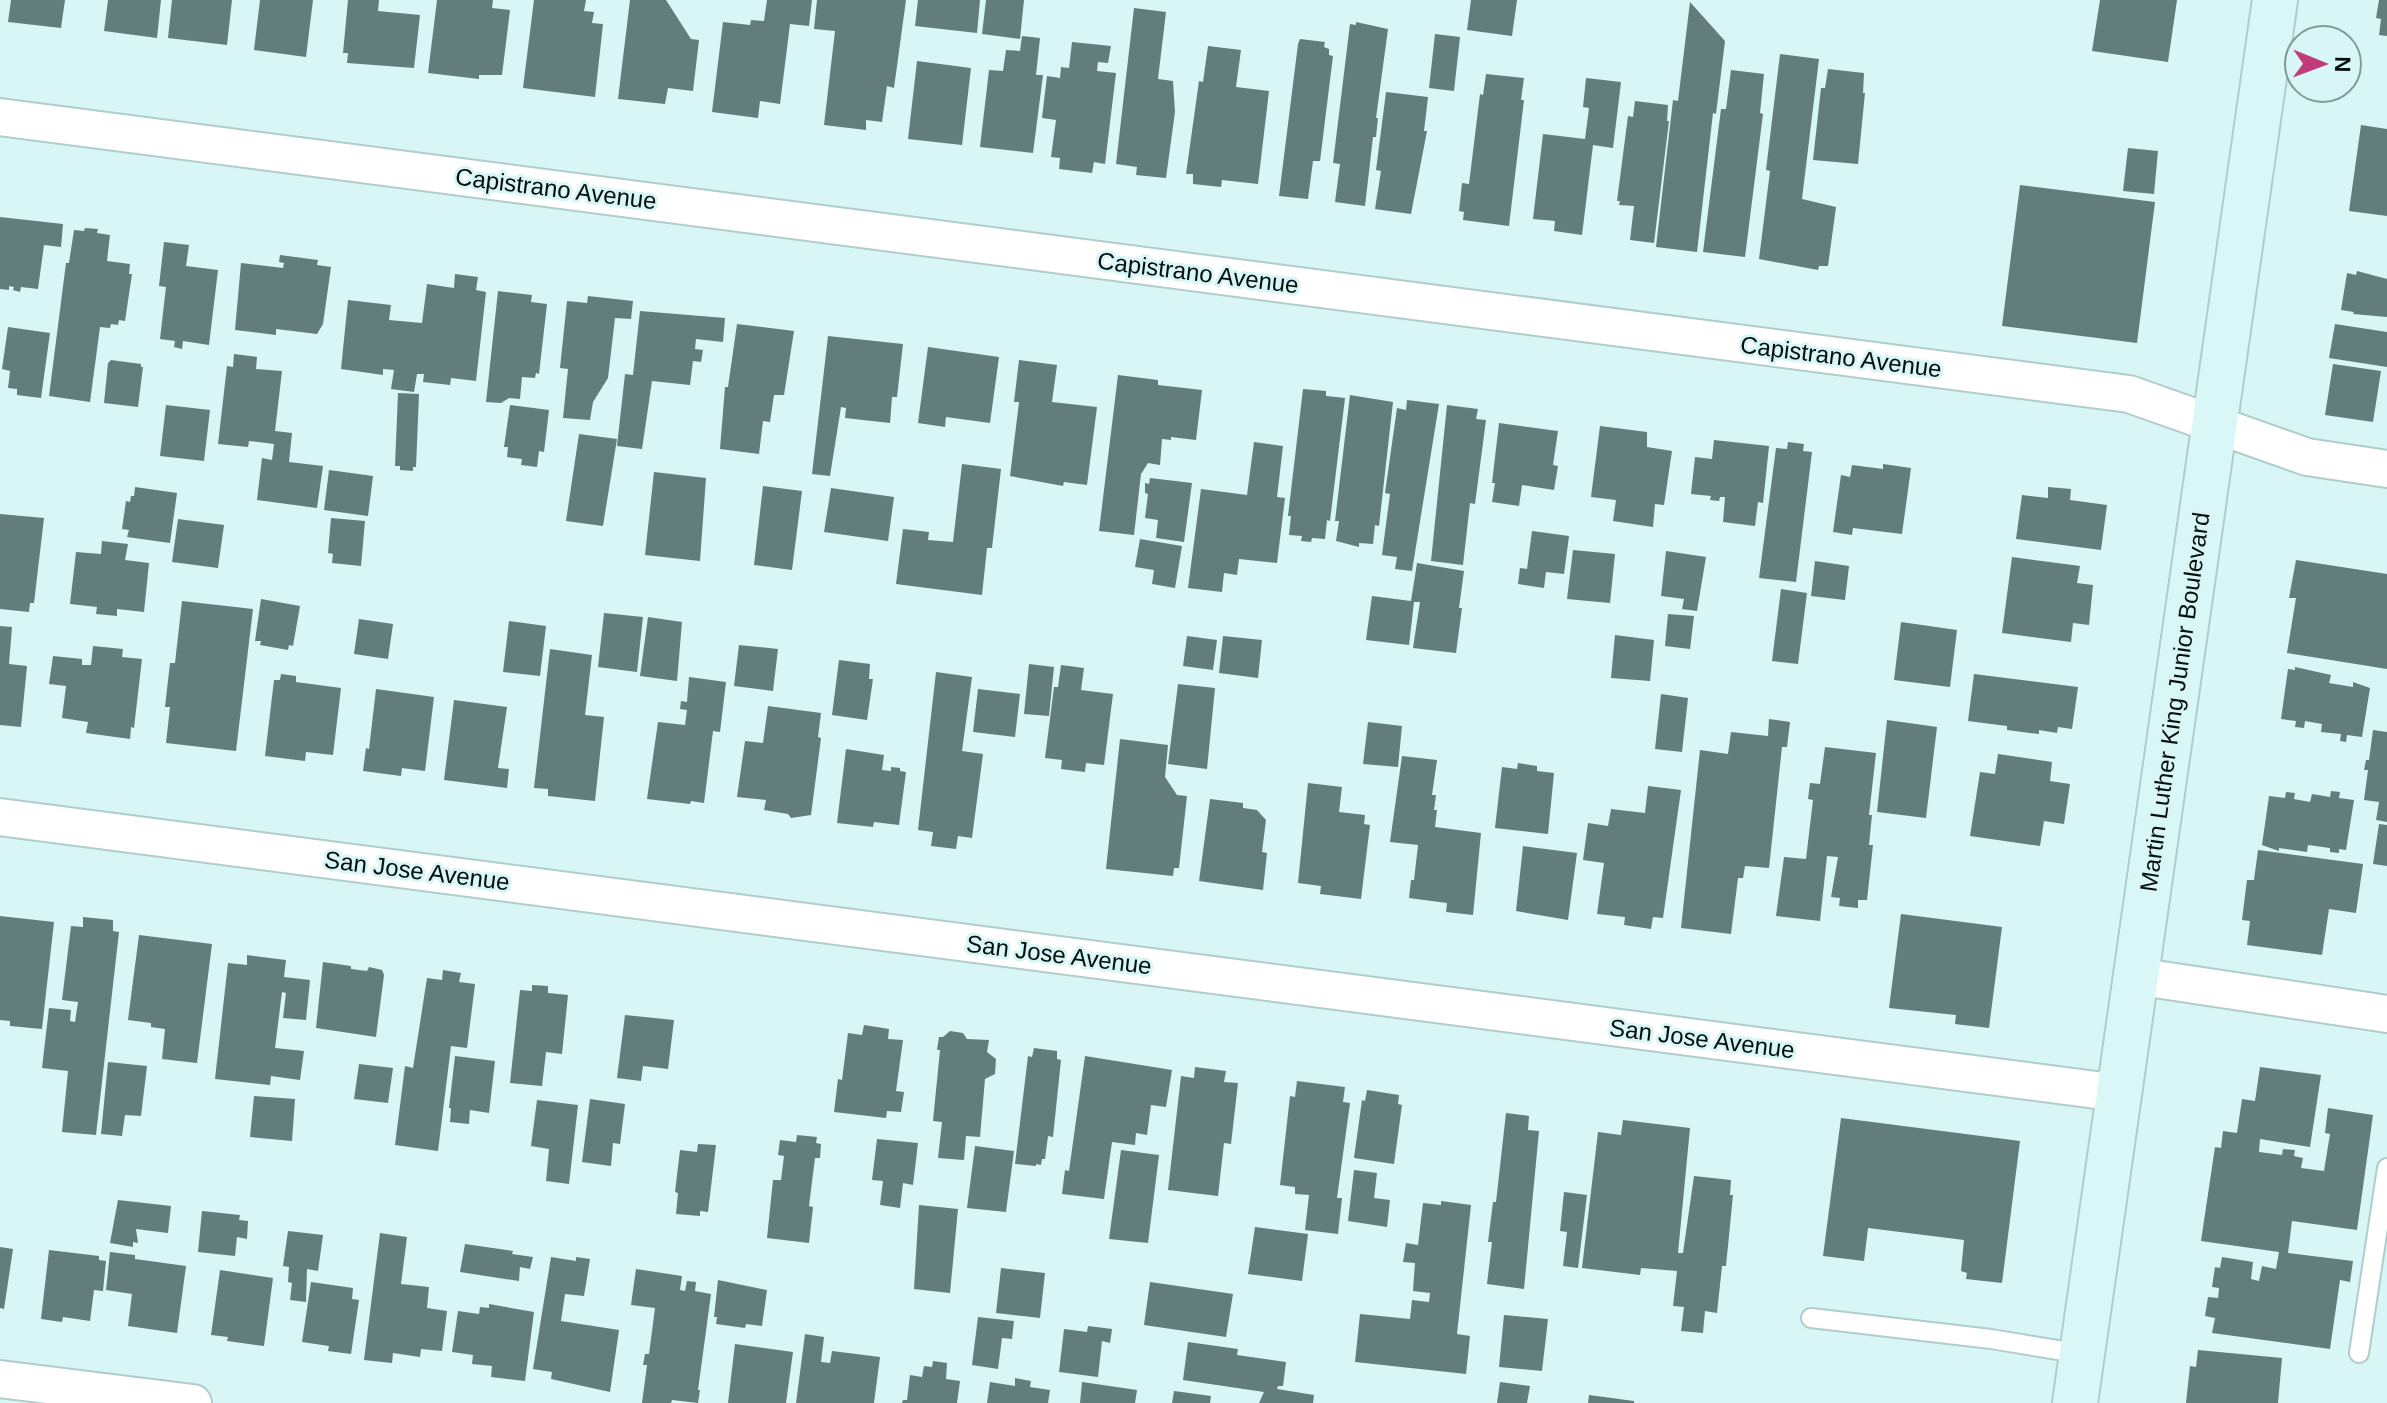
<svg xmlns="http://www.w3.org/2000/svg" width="2387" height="1403" font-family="Arial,sans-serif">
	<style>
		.building { fill: #627d7c }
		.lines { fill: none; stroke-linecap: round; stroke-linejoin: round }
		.lane-casing { stroke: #b0cdcc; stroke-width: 22 }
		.street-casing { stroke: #b0cdcc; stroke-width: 40 }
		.secondary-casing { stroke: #b0cdcc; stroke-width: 48 }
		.lane { stroke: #fff; stroke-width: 18 }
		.street { stroke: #fff; stroke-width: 36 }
		.secondary { stroke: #d9f7f6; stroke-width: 44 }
		.labels { text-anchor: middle; stroke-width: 6; stroke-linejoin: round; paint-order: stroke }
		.street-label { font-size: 24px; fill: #050f0f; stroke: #d8f6f5 }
	</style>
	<rect width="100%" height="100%" fill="#d8f6f5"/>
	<path class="building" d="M11,0H65L61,28L8,22Z
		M108,0H161L157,38L104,31Z
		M172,0H232L227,45L168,38Z
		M260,0H313L306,57L254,50Z
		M348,0H379L378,11L420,15L414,68L347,63L348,53H343Z
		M437,0H493L492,8L510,10L502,75H479V79L428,73Z
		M534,0H586L584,11L594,12L592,23L603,24L595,97L523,88Z
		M630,0H666L691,39L699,40L693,91L668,88L665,104L618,99Z
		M767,0H812L809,26L790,24L780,104L760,101L758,118L712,112L723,22L750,25L751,20L764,21Z
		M817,0H906L894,88L887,86L882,122L866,120V130L824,125L835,31L814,29Z
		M918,0H980L977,33L915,26Z
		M986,0H1024L1020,39L982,34Z
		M1471,0H1517L1512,36L1467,30Z
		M2100,0H2177L2168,62L2092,51Z
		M2379,0H2387V36L2379,35L2381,19L2376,18Z
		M1690,2L1725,41L1716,114L1713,113L1697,252L1656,247L1673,100L1678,101Z
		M1134,8L1166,12L1158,79L1173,81L1175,112L1166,178L1136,175L1137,167L1116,164Z
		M1356,22L1388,29L1376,118H1378L1376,137H1373L1365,206L1335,202L1340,164L1333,163L1350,24L1356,25Z
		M1435,34L1460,37L1454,91L1429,88Z
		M1022,36L1040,38L1036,75H1043L1033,153L980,147L989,70L1003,71L1006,50L1020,51Z
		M1300,39L1325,42L1324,47L1329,49V55L1333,56L1320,161H1313L1308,199L1279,196L1298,44Z
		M1072,42L1111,46L1108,63L1098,62L1097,71L1116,73L1105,164L1094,162L1092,173L1059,169L1060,158L1051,157L1056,120L1042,118L1047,76L1060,78L1061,67L1069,68Z
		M1208,46L1241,50L1236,87L1269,91L1258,184L1222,180L1221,187L1193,184V174H1186L1199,81L1203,82Z
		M1780,54L1819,59L1802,199L1836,207L1828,266H1819L1818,270L1759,259L1770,171L1766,170Z
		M917,61L971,68L962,145L908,139Z
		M1828,69L1864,73L1863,93H1865L1858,164L1813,160L1821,88H1825Z
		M1731,70L1764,74L1760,113L1763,114L1745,257L1703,252L1721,109H1726Z
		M1486,74L1524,78L1521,100H1524L1509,226L1463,220L1464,212L1459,211L1462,183L1469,184L1480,94L1483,95Z
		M1586,78L1621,82L1613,148L1593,145L1582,235L1554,231L1555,221L1533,219L1543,134L1585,139L1589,108L1583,107Z
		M1386,92L1428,97L1424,131H1427L1411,214L1375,209L1381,171L1376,170Z
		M1635,101L1668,105L1667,121H1669L1654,243L1630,240L1634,206L1619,205L1620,201H1617L1628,116L1633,117Z
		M2361,125L2387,129V216L2349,211Z
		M2128,148L2158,151L2154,194L2123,191Z
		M2020,185L2155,202L2137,343L2002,326Z
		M0,217L63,224L61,247L44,245L38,289L21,287L20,292L13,290L14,287L9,286V290L0,289Z
		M85,228L98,229L97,233L110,235L107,261L130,264L129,274H132L125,321L119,320L118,325L111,324L110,328L100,327L90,402L49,396L66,263H69L74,230L84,231Z
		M164,242L189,245L186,266L218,270L209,345L183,341L182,349L174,347L175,341L160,339L166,287L159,286Z
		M280,255L318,260L317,265L331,267L323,324L317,334L276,329V335L235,330L241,263L283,268L284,263L279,262Z
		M2357,271L2387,279V317L2353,314L2354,312L2341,310L2347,273L2356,275Z
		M455,274L478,277L476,290L486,292L476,381L451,378L450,385L423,382L424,374H417L414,392L391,389L394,370L383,369V375L341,369L348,300L391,305L389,320L422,323L427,284L454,288Z
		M498,291L532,295L531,302L547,304L539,374L536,373L535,378L522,377L520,399L509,398L501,403L486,402Z
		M588,296L633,301L631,319L615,318L608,378L593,402L590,420L563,418L568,369L560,368L567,301L587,303Z
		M640,311L725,318L723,342L696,339L695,349L703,350L701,362L693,361L690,385L652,381L642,449L617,446L625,374L633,375Z
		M737,324L794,331L784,395H774L770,422L763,421L759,454L720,449L725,387H728Z
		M2335,324L2387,332V367L2329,358Z
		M8,327L50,333L41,398L17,395V389L8,388L10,371L2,369Z
		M828,336L903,344L897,397H892L890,423L845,418L846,408L841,407L830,476L812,474Z
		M928,347L999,357L990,423L946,417L945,427L918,423Z
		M234,354L257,357L256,369L282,371L275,431L292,433L289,462L323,466L317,508L257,500L262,458L272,460L274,444L249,441L248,447L218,444L227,366L233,367Z
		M111,360L141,364V367H143L138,407L104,403L108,363Z
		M1019,360L1057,365L1052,402L1097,407L1087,485L1064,482L1063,486L1010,476L1019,402H1014Z
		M2333,364L2381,371L2373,422L2325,415Z
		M1118,375L1158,380V385L1202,390L1196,440L1171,437V440L1162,439L1160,465L1148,463L1141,474L1134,535L1099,531Z
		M1303,389L1326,391V396L1345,398L1330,521L1327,520L1325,539L1312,538L1311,542L1301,541L1302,536L1289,535L1291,516H1288Z
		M398,393L419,394L416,467H413V471L400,470V466H395Z
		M1350,395L1393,402L1379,526L1375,525L1373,544L1359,543V547L1336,541L1339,521H1335Z
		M1407,400L1439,404L1412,571L1395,569L1397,557L1382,555L1390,494L1385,493L1397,408L1406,410Z
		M166,405L210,410L204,461L160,456Z
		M510,405L549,410L544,452L539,451L537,467L521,465L522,459L507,457L508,447H504Z
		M1447,405L1478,409L1476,419L1486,420L1475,504L1470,503L1463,565L1431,561Z
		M1499,423L1558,431L1553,465L1558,466L1554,490L1522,485L1519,506L1492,502L1495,483H1492Z
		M1600,426L1647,432V447L1672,451L1664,505L1655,504L1653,527L1613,521L1616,500L1591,497Z
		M579,434L617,439L603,526L566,521Z
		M1714,440L1769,446L1763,503L1758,502L1755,526L1723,522L1725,497H1720L1719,501L1710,500L1711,496L1691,494L1695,457L1712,459Z
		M1254,442L1283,446L1277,497L1285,498L1277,563L1239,559L1237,575L1224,573L1222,592L1188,588L1201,489L1247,495Z
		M1788,442L1804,444L1803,451L1812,452L1796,582L1759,578L1776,448L1787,449Z
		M962,464L1001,469L992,548H987L982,595L896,584L903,529L929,532L928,540L953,542Z
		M1883,464L1911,468L1902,534L1853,528L1852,535L1833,532L1841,475L1850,477L1852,465L1883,469Z
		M329,470L373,476L368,516L324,510Z
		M654,472L706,478L700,561L645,555Z
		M1150,478L1192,483L1184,542L1156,538L1158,520L1145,518L1148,494L1145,493V483L1149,484Z
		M763,486L802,491L792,570L754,565Z
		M135,487L177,493L170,543L127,537L129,530L122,529L126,501L130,502L131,496H134Z
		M2048,487L2071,489L2070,500L2107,505L2101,550L2016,539L2022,495L2048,498Z
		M831,488L894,497L888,541L824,532Z
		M0,514L44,518L34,603H30L29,612L0,609Z
		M331,518L365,521L361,566L332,563L333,554L328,553Z
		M178,519L224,525L218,568L172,562Z
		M1532,531L1569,536L1564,574L1546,572L1544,588L1518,584L1520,568L1527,569Z
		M1140,539L1182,546L1175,588L1152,584L1154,570L1135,567Z
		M102,541L128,544L125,560L149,563L144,612L117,609V616L96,614L97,607L70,604L76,552L101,554Z
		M1573,550L1615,554L1610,603L1567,599Z
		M1666,551L1706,557L1697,611L1682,609L1684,599L1661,596Z
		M2012,557L2080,566L2077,583L2093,585L2089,625L2073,623L2071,642L2002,633Z
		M2296,560L2387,574V669L2287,653L2296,598H2289Z
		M1815,561L1849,566L1845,600L1811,596Z
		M1417,563L1464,571L1459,608H1462L1456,653L1413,648L1420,602H1414L1409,645L1366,640L1372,596L1411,601Z
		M1781,589L1807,593L1798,664L1772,661Z
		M261,599L300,606L293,646L289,645L288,650L260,645L261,641H255Z
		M182,601L253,609L236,751L166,743L170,707H165L170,663H175Z
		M604,613L643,617L637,672L598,667Z
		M1668,614L1694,616L1690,649L1665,646Z
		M648,617L682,622L677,681L640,676Z
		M359,619L393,624L388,659L354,654Z
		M509,621L546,626L540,676L503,672Z
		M1901,622L1957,630L1950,687L1894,680Z
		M0,626L12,627L9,664L27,666L21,727L0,725Z
		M1615,635L1654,640L1650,681L1611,678Z
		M1187,636L1217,640L1213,670L1183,666Z
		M1223,636L1262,640L1258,678L1219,673Z
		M739,645L778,649L773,691L734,686Z
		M93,646L123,649L122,657L142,659L134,728L131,727L130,739L86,733L88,722L62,718L66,686L49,684L53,656L82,659V665H91Z
		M550,649L592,655L585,715L604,717L595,801L548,796V789L534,788Z
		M839,660L870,664L869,679H873L867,720L832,715Z
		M1029,664L1054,667L1049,716L1024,714Z
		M1061,665L1084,668L1081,690L1113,694L1104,765L1086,763L1085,772L1061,769L1062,760L1045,758L1054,687H1058Z
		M2295,667L2331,675L2329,683L2353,687V682L2370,688L2362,737L2347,735L2346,742L2340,741L2341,734L2321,732L2322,724L2305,721L2304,728L2295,727L2296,721L2281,719L2288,669L2295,670Z
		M936,672L972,677L962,751L983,754L972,838L958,836L956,849L931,846L933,832L918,830Z
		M281,674L296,676V682L341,688L333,755L306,752L305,761L265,756L274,680H280Z
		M1974,674L2078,687L2072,729L2058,727L2057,733L2039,730V734L2007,730V726L1968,721Z
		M689,677L726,682L720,732L713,731L704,803L691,801L690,804L647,799L658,722L685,725L687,710L680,709L681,701L687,702Z
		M1178,684L1215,688L1207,769L1168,764Z
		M376,689L434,697L425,771L402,768L401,776L363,771L366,748L369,749Z
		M978,689L1020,694L1015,737L973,732Z
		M1661,694L1688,698L1682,752L1655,749Z
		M454,700L507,707L498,768L509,769L507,788L444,780Z
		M768,706L821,713L818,737L821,738L811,815L791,818L788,814L764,810L766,800L737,797L745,741L763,743Z
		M1769,719L1790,722L1787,747H1782L1769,868L1745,866L1743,878H1738L1731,934L1681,928L1700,750L1728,754L1731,732L1768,736Z
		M1887,720L1937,727L1926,818L1877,812Z
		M1368,722L1402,726L1398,767L1363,764Z
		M2373,730L2387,732V822L2376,820L2379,802L2364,800L2368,770H2364L2366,760H2369Z
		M1120,739L1168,745L1165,777L1177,795L1187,796L1179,868H1174L1173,876L1106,869Z
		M1825,747L1876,753L1869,815H1872L1869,845H1873L1867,900H1858V908L1839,906L1840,898L1831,897L1838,857L1827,856L1820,921L1776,916L1784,857L1806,859L1813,800L1808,799L1810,783L1820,784Z
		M846,749L884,755L882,770L891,771V767L900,768V771L906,772L899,825L874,822L873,827L837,823Z
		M1998,754L2052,762L2050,781L2070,784L2064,824L2044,821L2040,846L1970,836L1980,772L1995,774Z
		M1402,756L1437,760L1432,795H1436L1434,810H1437L1435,827L1481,833L1473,915L1446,912L1447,903L1409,898L1411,880H1414L1418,845L1390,842Z
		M1518,763L1537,766V771L1554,773L1548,834L1495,828L1502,767L1517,769Z
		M1308,783L1342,787L1339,812L1365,815L1364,824L1370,825L1361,899L1320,894L1321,886L1298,883Z
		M1648,786L1681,790L1663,918L1653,917L1651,929L1624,925L1625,917L1597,914L1604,863L1583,860L1588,823L1608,826L1611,809L1645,813Z
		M2331,791L2340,792L2339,798L2354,800L2346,850L2339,849V853L2330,852V848L2308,845L2307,852L2279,848V851L2262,845L2269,796L2285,798L2286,792L2295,793L2294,799L2310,802L2312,794L2330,797Z
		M1210,799L1243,803V808L1257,810L1266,820L1262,852L1267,853L1263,890L1199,881Z
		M2379,824L2387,825V866L2373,864Z
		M1523,846L1577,853L1568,920L1516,911Z
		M2258,850L2363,864L2356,913L2329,909L2322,955L2247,945L2250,921L2242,920L2247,880H2254Z
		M1901,914L2002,927L1989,1028L1955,1024L1956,1015L1889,1008Z
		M0,916L54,922L42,1029L10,1026V1021L0,1020Z
		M83,917L113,920V931L119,932L96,1135L62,1132L68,1071L42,1068L49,1008L71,1010L70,1021L75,1022L78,1002L62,1000L71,926L83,927Z
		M139,935L212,944L197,1063L162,1059L165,1029L151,1027V1023L128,1020Z
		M247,955L286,960L284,977L310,980L306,1020L283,1018L286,993L282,992L275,1048L304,1051L300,1080L271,1076L270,1085L215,1079L228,963L247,965Z
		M323,962L351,966V969L367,971L369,967L382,970L384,975L376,1037L316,1028Z
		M443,970L461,973L459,982L475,984L467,1048L451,1046L438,1151L395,1145L405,1066L413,1068L427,978L442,980Z
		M532,985L548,986V993L568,995L562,1054L546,1052L542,1086L510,1083L520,990L532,991Z
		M625,1015L674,1020L668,1069L643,1066L641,1081L617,1078Z
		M864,1025L889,1029L888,1039L903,1040L896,1091L904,1092L901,1112L887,1111L886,1118L834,1112L838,1079L842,1080L848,1033L862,1035Z
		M950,1031L963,1033L967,1039L989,1040L987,1052L996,1059L995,1074L985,1079L980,1137L966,1136L964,1160L938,1158L942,1122L933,1121L940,1050H937L939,1037H943Z
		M1034,1048L1057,1051V1059L1061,1060L1053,1137L1048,1136L1045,1159H1042L1041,1165L1036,1164V1166L1015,1164L1028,1056L1032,1057Z
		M455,1056L495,1061L489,1113L470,1110L469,1124L450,1122L451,1108H449Z
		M1085,1056L1172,1070L1166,1107L1151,1105L1147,1135L1136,1133L1135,1145L1112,1142L1104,1199L1062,1194L1065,1170L1069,1171Z
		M108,1062L147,1066L141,1116L125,1115L122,1136L101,1134Z
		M359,1064L393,1068L388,1103L354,1099Z
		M1195,1067L1226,1071L1224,1082L1238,1083L1231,1144L1224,1143L1218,1196L1168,1190L1181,1076L1194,1078Z
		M2260,1067L2321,1075L2310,1147L2260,1139L2259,1152L2282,1155L2283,1149L2295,1150L2294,1156L2303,1158L2301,1168L2324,1171L2330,1134L2325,1133L2328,1108L2373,1115L2357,1230L2292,1221L2288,1253L2353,1261L2350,1282L2340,1280L2330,1349L2212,1333L2215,1318L2205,1316L2208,1297L2218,1298L2219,1288L2212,1287L2215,1267L2220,1268L2222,1257L2253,1262L2251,1279L2259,1281L2262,1266L2276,1269L2279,1252L2201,1241L2215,1147L2221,1148L2223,1131L2237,1133L2242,1099L2255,1101Z
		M1297,1081L1345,1087L1343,1102L1350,1103L1337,1198H1342L1338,1234L1305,1230L1309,1195L1295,1194V1187L1280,1185L1290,1096L1295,1097Z
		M1367,1090L1399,1095L1398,1104L1402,1105L1394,1164L1354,1158L1362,1100L1365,1101Z
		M254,1096L295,1099L292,1141L250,1137Z
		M590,1099L625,1104L620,1144L613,1143L611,1166L582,1162Z
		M537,1100L578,1105L569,1184L546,1181L549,1149L531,1146Z
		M1506,1113L1529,1116L1528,1130L1539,1131L1524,1289L1487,1284L1492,1242H1488L1493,1202H1496Z
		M1841,1118L2020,1141L2002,1283L1966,1279L1967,1273L1961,1271L1964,1240L1868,1228L1864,1261L1823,1256Z
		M1623,1120L1690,1128L1678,1253H1683L1694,1176L1731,1180L1730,1195H1733L1726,1266H1722L1717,1313L1705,1311L1703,1333L1681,1331L1684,1307L1673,1306L1677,1271L1641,1268L1640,1275L1582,1268L1598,1132L1621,1135Z
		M797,1135L817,1137L816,1143L821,1144L820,1158H815L809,1206L813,1207L809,1243L767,1238L773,1180H781L784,1156L778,1155L780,1140L796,1142Z
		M877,1139L918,1143L913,1185L903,1183L900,1208L880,1205L883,1181L872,1180Z
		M698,1144L716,1145L708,1212L700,1211V1216L676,1214L678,1193L675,1192L680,1150L697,1152Z
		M975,1146L1014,1151L1006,1212L967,1208Z
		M1121,1150L1159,1155L1148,1243L1109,1239Z
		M1354,1170L1377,1173L1374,1198L1390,1200L1387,1227L1348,1221Z
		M1564,1192L1587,1195L1578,1268L1563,1266L1567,1232L1560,1231Z
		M118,1200L171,1206L168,1233L136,1229L138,1243L133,1242V1247L110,1243Z
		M1441,1201L1471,1205L1457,1334L1470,1336L1466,1374L1355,1362L1360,1314L1410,1319L1412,1300L1429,1302L1430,1293L1413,1291L1415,1263L1403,1262L1406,1243L1418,1245L1423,1203L1441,1205Z
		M919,1205L958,1209L950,1293L914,1289Z
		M202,1211L240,1215L239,1220L248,1221L247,1239L237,1237L235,1256L198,1252Z
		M1255,1227L1308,1234L1302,1281L1248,1274Z
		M288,1231L323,1235L318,1271L307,1269L306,1302L290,1300L292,1283L288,1282L289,1267L283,1266Z
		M380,1233L407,1237L401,1284L429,1287L427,1308L447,1311L442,1351L421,1349L420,1357L393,1353L392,1363L364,1360Z
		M465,1244L513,1251L512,1254L533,1257L530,1269L520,1267L519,1281L460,1272Z
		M0,1247L13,1249L4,1309L0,1308Z
		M49,1250L99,1256V1260L106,1261L103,1291L94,1290L90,1321L63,1317L62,1322L41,1319Z
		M110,1252L135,1255V1259L186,1266L177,1333L128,1326L132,1294L106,1290Z
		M551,1257L576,1261V1257L590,1259L584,1296L565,1294L561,1321L619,1330L610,1392L551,1379L552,1372L533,1369Z
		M1001,1268L1045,1273L1040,1318L996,1313Z
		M636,1269L682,1276L680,1290L685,1291L687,1281L696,1282L695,1291L711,1294L698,1390H700L698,1403L672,1400L671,1403H642L647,1365H643L645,1354H649L655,1308L631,1305Z
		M220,1270L273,1278L264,1346L227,1341L228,1337L211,1335Z
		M718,1280L767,1290L762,1326L746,1324L745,1328L716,1324L717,1317H714Z
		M311,1282L353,1288L352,1299L359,1300L351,1354L328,1351L329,1346L302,1342Z
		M1150,1282L1233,1294L1226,1337L1144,1325Z
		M489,1304L534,1312L525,1381L491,1377L492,1366L472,1364L473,1355L452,1352L458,1311L479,1314L480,1307L489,1308Z
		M1504,1315L1548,1319L1542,1371L1499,1367Z
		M978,1317L1014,1321L1012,1339L1002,1338L998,1369L972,1365Z
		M1088,1326L1112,1329L1110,1343L1102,1341L1098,1377L1059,1372L1064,1329L1087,1332Z
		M805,1334L824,1337L821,1362L830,1363L832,1351L880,1357L874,1403H796Z
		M1188,1342L1238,1349L1237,1355L1286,1362L1283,1386H1278L1277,1389L1314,1395L1313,1403H1259L1264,1392L1183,1380Z
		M735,1344L793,1352L786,1403H728Z
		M2198,1350L2282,1358L2278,1403H2186L2190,1366L2196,1367Z
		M933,1361L947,1363L946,1379L960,1381L957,1403H902L903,1400H907L910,1375L922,1377L924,1366L932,1367Z
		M1015,1378L1031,1381L1030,1387L1050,1390L1048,1403H987L990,1382L1015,1386Z
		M1082,1382L1137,1390L1135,1403H1080Z
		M1500,1382L1530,1386L1527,1403H1497Z
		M1174,1391L1211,1396L1210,1403H1172Z
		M1589,1395L1634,1401V1403H1588Z"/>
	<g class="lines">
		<defs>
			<path id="lane" d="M1811,1318L1991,1339L2082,1354
				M2359,1353L2387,1168"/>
			<path id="street" d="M0,117L2129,394L2307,457L2387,469
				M0,817L2119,1093
				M2135,976L2387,1014
				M0,1379L193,1403"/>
			<path id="secondary" d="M2075,1403L2275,0"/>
		</defs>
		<use href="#lane" class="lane-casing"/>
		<use href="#street" class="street-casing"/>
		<use href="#secondary" class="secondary-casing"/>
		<use href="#lane" class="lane"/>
		<use href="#street" class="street"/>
		<use href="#secondary" class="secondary"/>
	</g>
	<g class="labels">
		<g class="street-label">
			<text transform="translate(556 189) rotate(7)" y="8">Capistrano Avenue</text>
			<text transform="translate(1198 273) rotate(7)" y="8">Capistrano Avenue</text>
			<text transform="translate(1841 357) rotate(7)" y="8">Capistrano Avenue</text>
			<text transform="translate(2175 702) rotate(-82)" y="8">Martin Luther King Junior Boulevard</text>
			<text transform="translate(417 871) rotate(7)" y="8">San Jose Avenue</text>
			<text transform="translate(1059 955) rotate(7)" y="8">San Jose Avenue</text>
			<text transform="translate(1702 1039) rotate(7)" y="8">San Jose Avenue</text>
		</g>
	</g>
	<g transform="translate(2323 64) rotate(91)"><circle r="38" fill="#d8f6f5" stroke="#849a99" stroke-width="2"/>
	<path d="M0-6L14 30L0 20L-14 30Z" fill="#c13a7a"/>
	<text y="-12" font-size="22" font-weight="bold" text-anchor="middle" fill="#050f0f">N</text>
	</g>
</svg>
